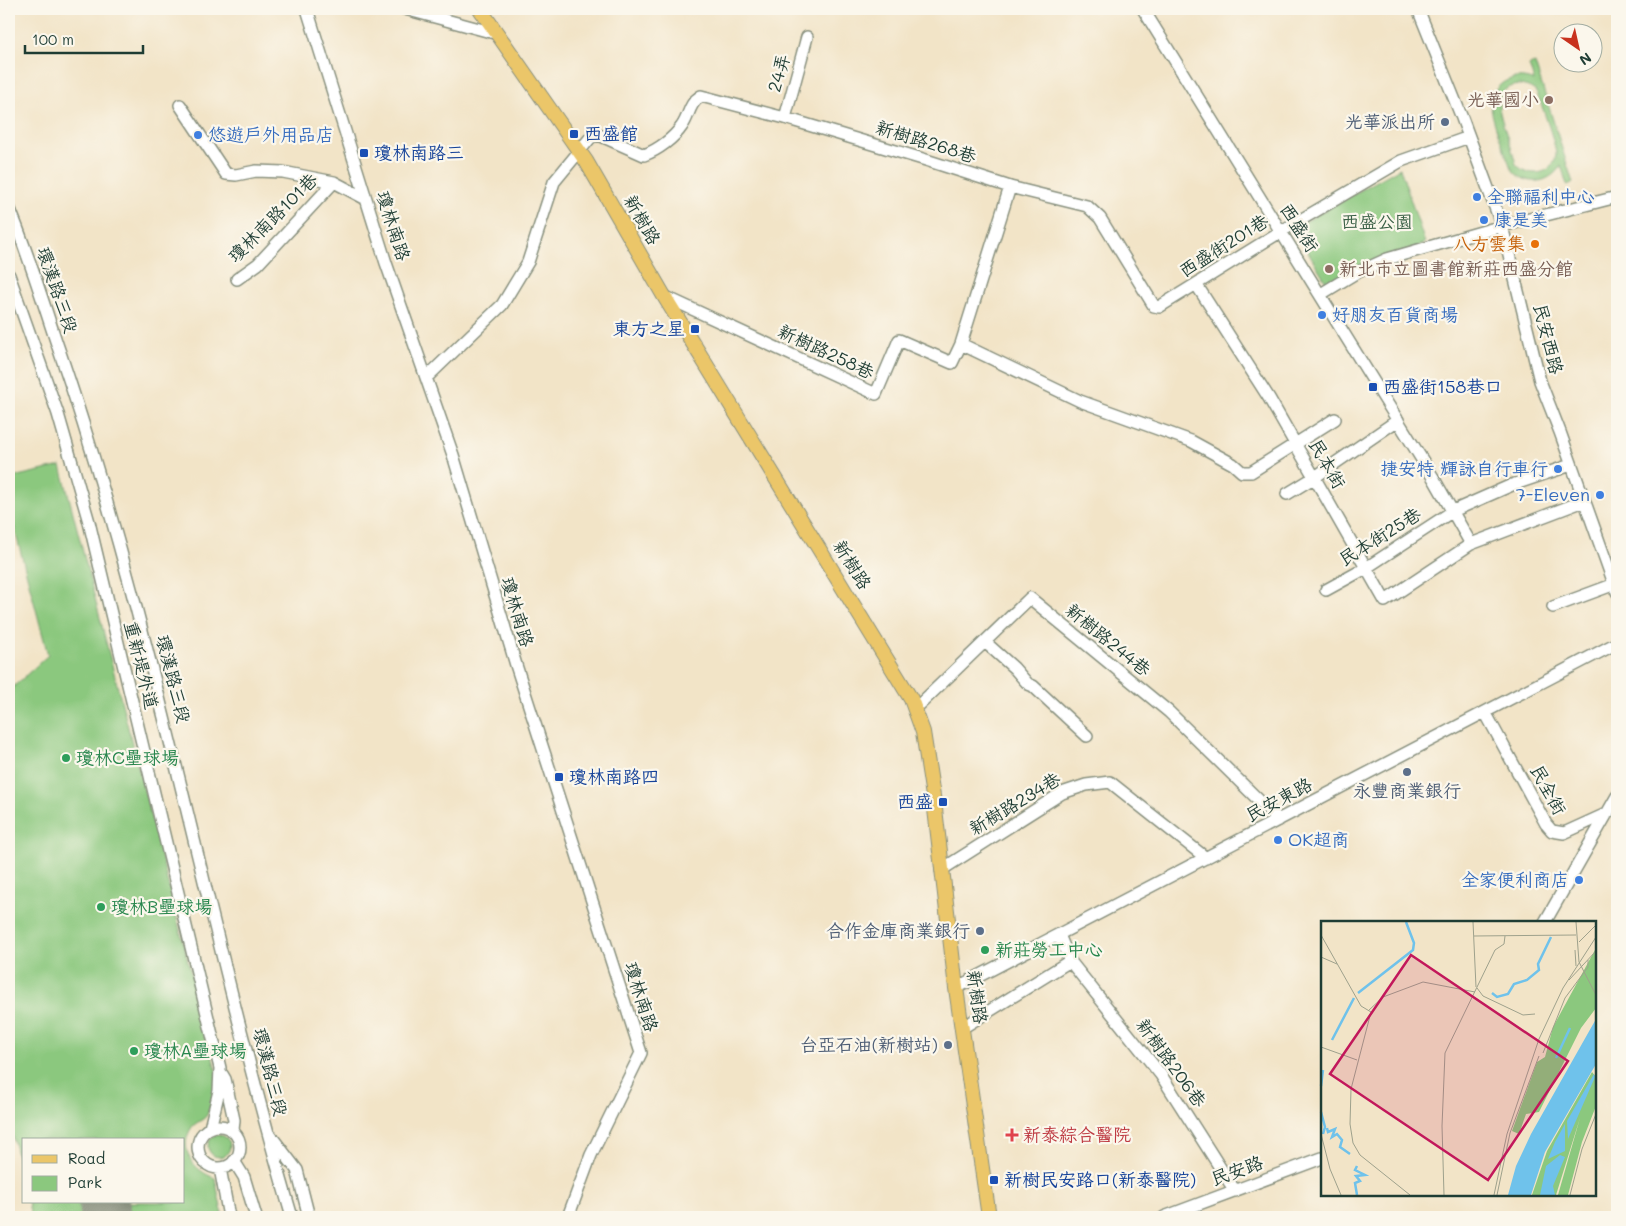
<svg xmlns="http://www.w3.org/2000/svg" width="1626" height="1226" font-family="Mali,'LXGW WenKai TC',sans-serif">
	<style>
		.green { fill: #8bc87e; stroke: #558259; fill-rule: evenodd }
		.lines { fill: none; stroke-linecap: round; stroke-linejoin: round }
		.runway { stroke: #88907e; stroke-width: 52 }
		.minor-casing { stroke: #88907e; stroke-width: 14 }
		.major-casing { stroke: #88907e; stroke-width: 16 }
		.minor { stroke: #fff; stroke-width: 11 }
		.major { stroke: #ebc669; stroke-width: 14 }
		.education-dot { fill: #8d6e63; stroke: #fbf7ec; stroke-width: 2 }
		.service-dot { fill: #5c6f8a; stroke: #fbf7ec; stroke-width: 2 }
		.transit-dot { fill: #1a4fb4; stroke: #fbf7ec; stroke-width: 2 }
		.shop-dot { fill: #3f7fe0; stroke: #fbf7ec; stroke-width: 2 }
		.food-dot { fill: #e8710a; stroke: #fbf7ec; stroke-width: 2 }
		.leisure-dot { fill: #2e9e5b; stroke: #fbf7ec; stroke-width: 2 }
		.health-dot { fill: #e0444e; stroke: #fbf7ec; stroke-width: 2 }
		.labels { text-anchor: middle; stroke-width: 4.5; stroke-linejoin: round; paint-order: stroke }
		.street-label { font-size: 18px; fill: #1f3d34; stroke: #fbf7ec }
		.education-label { font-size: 18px; fill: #785e54; stroke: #fbf7ec; text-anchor: end }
		.service-label { font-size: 18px; fill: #4e5e75; stroke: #fbf7ec; text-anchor: end }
		.transit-label { font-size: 18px; fill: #164399; stroke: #fbf7ec; text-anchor: start }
		.shop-label { font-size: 18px; fill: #366cbe; stroke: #fbf7ec; text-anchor: start }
		.park-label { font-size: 18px; fill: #3a6046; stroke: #fbf7ec }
		.food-label { font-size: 18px; fill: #c56008; stroke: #fbf7ec; text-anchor: end }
		.leisure-label { font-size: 18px; fill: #27864d; stroke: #fbf7ec; text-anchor: start }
		.health-label { font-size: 18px; fill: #be3a42; stroke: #fbf7ec; text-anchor: start }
		.inset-river { fill: none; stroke: #6fc2eb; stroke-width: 2.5 }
		.inset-road { fill: none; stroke: #9ea18c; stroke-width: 1 }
		.view { fill: #c2185b; fill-opacity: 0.15; stroke: #c2185b; stroke-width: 2.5 }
		.inset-edge { fill: none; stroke: #1f3d34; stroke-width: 2.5 }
	</style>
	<rect width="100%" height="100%" fill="#fbf7ec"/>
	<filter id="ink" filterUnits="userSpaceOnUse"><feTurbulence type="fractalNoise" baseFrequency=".02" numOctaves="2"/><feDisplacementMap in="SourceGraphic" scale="10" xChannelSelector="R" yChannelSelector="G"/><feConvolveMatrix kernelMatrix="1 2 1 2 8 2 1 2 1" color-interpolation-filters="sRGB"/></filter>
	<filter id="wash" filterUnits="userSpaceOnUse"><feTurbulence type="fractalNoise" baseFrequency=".0096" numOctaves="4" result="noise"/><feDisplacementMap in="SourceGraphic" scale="20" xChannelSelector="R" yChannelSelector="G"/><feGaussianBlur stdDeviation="1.12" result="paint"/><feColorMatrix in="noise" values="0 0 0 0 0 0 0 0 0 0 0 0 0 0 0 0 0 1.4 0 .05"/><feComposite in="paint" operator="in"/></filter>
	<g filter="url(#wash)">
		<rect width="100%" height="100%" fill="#f2e4c7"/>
		<path class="green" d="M1535,63L1573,183L1567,185L1561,165C1550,185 1524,187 1511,168C1506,154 1490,117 1491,104C1491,95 1496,87 1504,82C1514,76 1525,77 1534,81L1529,65ZM1520,85C1526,86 1530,87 1535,91C1539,94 1556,147 1556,153C1556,175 1528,179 1516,164C1513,152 1509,141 1505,130C1499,110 1490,88 1520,85Z
			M1400,168L1425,243L1328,285L1294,228Z
			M61,466L218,1078C214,1089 212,1105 207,1115C204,1120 196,1122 192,1127C177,1149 194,1171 215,1178L223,1217H31L28,1202H184V1140H24V1185L9,1121V691L48,655L9,508V478Z
			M208 1146a11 11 0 1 1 22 0a11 11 0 1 1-22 0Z"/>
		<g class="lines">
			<path class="runway" d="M104,1202L106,1217"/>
		</g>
	</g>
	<g filter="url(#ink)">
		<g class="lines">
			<defs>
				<path id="minor" d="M307,9L386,263L453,455L516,665L641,1053L591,1155L568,1217
					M405,9L498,34
					M1143,9L1434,479L1471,544
					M1418,9L1462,118L1502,226L1540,381L1560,432L1617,592
					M180,105L226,174L236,175L256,171L283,172L334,182L366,199
					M785,118L807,37
					M1010,187L1087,206L1100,218L1154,306L1159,307L1280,232L1401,161L1469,137
					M9,207C27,250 41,296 56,341C155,627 206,927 292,1217
					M9,275L58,414L89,522L220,1068L219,1091L210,1128
					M237,279L258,264L334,182
					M1196,284L1269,398L1385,601L1471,544L1584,501
					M1321,294L1354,274L1387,259L1502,226L1617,197
					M664,296L876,394L899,340L952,363L961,344
					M426,378L502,305L528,262L554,182L591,137L599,135L644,155C658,150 674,138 682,126C690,115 688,104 701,96L785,118L926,160L1010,187L961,344L1080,401L1191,441L1233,464L1242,472H1251L1335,419
					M1287,494L1315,477L1398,420
					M1326,590L1366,568L1453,511L1512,485L1571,465
					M1553,607L1615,584
					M985,642L1014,668L1028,684L1033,686L1087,736
					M915,709L1030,598L1169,712L1279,820
					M1485,712L1546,824L1552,831L1564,833L1608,813
					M941,870L1062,793L1086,785L1110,782L1206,858
					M1545,922L1617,796
					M1059,935L1070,961L1161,1075L1235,1191
					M956,988L1617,643
					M962,1028L1070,961
					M222,1074L225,1079L234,1120L233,1130
					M198 1147a21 21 0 1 1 42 0a21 21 0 1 1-42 0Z
					M271,1136L297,1170L309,1217
					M234,1161L244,1177L256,1217
					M220,1168L229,1217
					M1164,1217L1322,1158"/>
				<path id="major" d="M480,9L586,161L664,296L911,699L923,732L935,809L956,988L989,1217"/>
			</defs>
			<use href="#minor" class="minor-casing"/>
			<use href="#major" class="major-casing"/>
			<use href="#minor" class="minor"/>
			<use href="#major" class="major"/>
		</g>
	</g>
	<g class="education-dot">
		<circle cx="1549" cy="100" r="5"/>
		<circle cx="1329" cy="269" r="5"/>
	</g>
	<g class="service-dot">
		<circle cx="1445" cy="122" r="5"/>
		<circle cx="1407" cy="772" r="5"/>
		<circle cx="980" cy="931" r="5"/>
		<circle cx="948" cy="1045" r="5"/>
	</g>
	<g class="transit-dot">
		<rect x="569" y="129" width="10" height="10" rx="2.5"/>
		<rect x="359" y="148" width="10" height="10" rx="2.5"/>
		<rect x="690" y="324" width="10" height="10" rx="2.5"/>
		<rect x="1368" y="382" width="10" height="10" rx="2.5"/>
		<rect x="554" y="772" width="10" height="10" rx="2.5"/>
		<rect x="938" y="797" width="10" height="10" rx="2.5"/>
		<rect x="989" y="1175" width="10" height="10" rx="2.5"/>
	</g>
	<g class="shop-dot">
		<circle cx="198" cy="135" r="5"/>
		<circle cx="1477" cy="197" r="5"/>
		<circle cx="1484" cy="220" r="5"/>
		<circle cx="1322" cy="315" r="5"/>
		<circle cx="1558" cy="469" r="5"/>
		<circle cx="1600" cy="495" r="5"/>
		<circle cx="1278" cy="840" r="5"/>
		<circle cx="1579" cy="880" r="5"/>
	</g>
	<circle class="food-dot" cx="1535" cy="244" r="5"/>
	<g class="leisure-dot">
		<circle cx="66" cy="758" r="5"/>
		<circle cx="101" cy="907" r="5"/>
		<circle cx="985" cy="950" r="5"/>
		<circle cx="134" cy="1051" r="5"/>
	</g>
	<path class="health-dot" d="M1009.5 1127.5h5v5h5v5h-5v5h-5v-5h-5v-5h5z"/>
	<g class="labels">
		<g class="street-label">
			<text transform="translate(779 73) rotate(-75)" y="6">24弄</text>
			<text transform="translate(926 142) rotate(17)" y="6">新樹路268巷</text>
			<text transform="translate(273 218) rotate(-45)" y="6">瓊林南路101巷</text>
			<text transform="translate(642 220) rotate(60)" y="6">新樹路</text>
			<text transform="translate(393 226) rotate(72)" y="6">瓊林南路</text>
			<text transform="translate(1299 228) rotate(57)" y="6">西盛街</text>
			<text transform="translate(1224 246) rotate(-32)" y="6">西盛街201巷</text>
			<text transform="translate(57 290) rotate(71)" y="6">環漢路三段</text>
			<text transform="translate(1548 339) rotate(76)" y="6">民安西路</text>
			<text transform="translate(826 352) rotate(25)" y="6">新樹路258巷</text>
			<text transform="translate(1327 464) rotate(60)" y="6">民本街</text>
			<text transform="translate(1380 537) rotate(-32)" y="6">民本街25巷</text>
			<text transform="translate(852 565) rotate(58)" y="6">新樹路</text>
			<text transform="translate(517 612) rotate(73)" y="6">瓊林南路</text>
			<text transform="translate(1108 640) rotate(39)" y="6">新樹路244巷</text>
			<text transform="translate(141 665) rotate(76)" y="6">重新堤外道</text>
			<text transform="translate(173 679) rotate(76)" y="6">環漢路三段</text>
			<text transform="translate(1548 790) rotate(61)" y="6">民全街</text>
			<text transform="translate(1279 800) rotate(-28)" y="6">民安東路</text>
			<text transform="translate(1015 804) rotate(-31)" y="6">新樹路234巷</text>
			<text transform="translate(641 997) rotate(72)" y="6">瓊林南路</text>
			<text transform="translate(977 997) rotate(82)" y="6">新樹路</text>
			<text transform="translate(1171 1063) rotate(54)" y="6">新樹路206巷</text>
			<text transform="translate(270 1072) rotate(76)" y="6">環漢路三段</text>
			<text transform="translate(1237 1171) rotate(-20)" y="6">民安路</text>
		</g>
		<g class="education-label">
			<text x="1539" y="106">光華國小</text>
			<text x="1339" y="275" text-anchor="start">新北市立圖書館新莊西盛分館</text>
		</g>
		<g class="service-label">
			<text x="1435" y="128">光華派出所</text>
			<text x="1407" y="797" text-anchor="middle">永豐商業銀行</text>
			<text x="970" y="937">合作金庫商業銀行</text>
			<text x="938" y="1051">台亞石油(新樹站)</text>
		</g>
		<g class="transit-label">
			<text x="584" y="140">西盛館</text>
			<text x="374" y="159">瓊林南路三</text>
			<text x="685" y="335" text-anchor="end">東方之星</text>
			<text x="1383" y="393">西盛街158巷口</text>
			<text x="569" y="783">瓊林南路四</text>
			<text x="933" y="808" text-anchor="end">西盛</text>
			<text x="1004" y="1186">新樹民安路口(新泰醫院)</text>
		</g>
		<g class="shop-label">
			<text x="208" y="141">悠遊戶外用品店</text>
			<text x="1487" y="203">全聯福利中心</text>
			<text x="1494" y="226">康是美</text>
			<text x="1332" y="321">好朋友百貨商場</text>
			<text x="1548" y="475" text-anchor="end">捷安特 輝詠自行車行</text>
			<text x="1590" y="501" text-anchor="end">7-Eleven</text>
			<text x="1288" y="846">OK超商</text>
			<text x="1569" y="886" text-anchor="end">全家便利商店</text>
		</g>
		<g class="park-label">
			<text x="1377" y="228">西盛公園</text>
		</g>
		<g class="food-label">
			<text x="1525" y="250">八方雲集</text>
		</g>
		<g class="leisure-label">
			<text x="76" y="764">瓊林C壘球場</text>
			<text x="111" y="913">瓊林B壘球場</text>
			<text x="995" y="956">新莊勞工中心</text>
			<text x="144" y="1057">瓊林A壘球場</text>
		</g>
		<g class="health-label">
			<text x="1023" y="1141">新泰綜合醫院</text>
		</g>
	</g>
	<g transform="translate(1321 921)">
		<rect width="275" height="275" fill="#f2e4c7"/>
		<path d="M275,27V87L260,107L218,191L205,193L198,213L191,210L216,141L224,136L232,106ZM271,151L275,156V185L261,221L247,274H237L259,197L235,274H211L226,230Z" fill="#8bc87e"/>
		<path d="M275,98V143L224,231L210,274H187L195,245L210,213ZM273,153L274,156L247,218L246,200ZM244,203V230L227,238L234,221ZM239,234L244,236L232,265L234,274H219L225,245Z" fill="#6fc2eb"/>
		<path class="inset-river" d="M37,72L92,29L93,22L85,1M171,72L176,76L187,73L193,63L206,59L218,49L217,43L230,16M11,119L33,77M235,137L249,107M0,165L2,149M0,191L4,206L2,213M6,207L7,211L14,208L11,216L16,213L21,219L19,226L29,233M36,245L34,249L44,254L35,255L39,260L34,262L36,274"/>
		<path class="inset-road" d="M152,1L155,66M255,1L258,41L275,74M0,14L40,85L50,91L30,168L29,203L32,222L39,234L89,274M153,15L255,14M258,21L275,4M254,29L255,45M0,36L16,43M248,59L275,30M156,67L162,75L202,94L214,93M47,90L62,76L102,61L154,71M0,126L36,139M222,132L244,77L267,46V39M0,213L9,248L20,274M123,274L121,205L124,132L174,29L183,23L184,15M173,274L186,213L218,118L242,67L275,16M176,274L189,212L218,135M249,274L261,228L275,193"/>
		<path class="view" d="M90,34L247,140L167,259L9,153Z"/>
		<rect width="275" height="275" class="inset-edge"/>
	</g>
	<rect width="1626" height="1226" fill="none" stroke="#fbf7ec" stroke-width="30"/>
	<rect x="22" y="1138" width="162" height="65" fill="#fbf7ec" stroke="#a3ada2"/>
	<rect x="32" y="1155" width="25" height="8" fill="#ebc669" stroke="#a3ada2"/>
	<text x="68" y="1164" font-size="15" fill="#1f3d34">Road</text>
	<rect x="32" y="1176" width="25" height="15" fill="#8bc87e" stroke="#a3ada2"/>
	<text x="68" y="1188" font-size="15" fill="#1f3d34">Park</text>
	<g transform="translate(1578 48) rotate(146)"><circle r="24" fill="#fbf7ec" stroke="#a3ada2"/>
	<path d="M0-4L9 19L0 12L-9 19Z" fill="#c8321e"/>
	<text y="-8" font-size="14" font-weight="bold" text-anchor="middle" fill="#1f3d34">N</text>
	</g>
	<path d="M25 45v8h118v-8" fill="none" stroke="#1f3d34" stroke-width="2.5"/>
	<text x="32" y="45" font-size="15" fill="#1f3d34" stroke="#fbf7ec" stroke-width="4" paint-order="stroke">100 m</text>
</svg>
